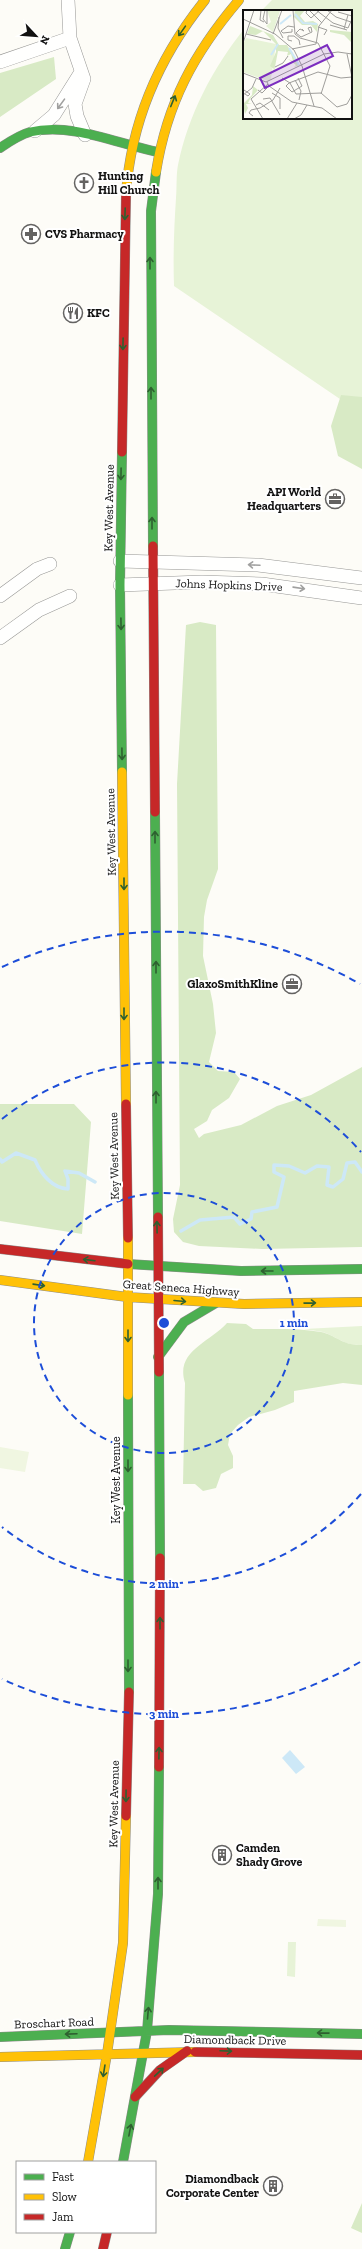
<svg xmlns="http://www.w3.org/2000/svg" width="362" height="2249" font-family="'Zilla Slab',serif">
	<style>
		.green { fill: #e7f3d7 }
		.forest { fill: #d8eac5 }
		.pitch { fill: #f0f6e1 }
		.water { fill: #cde8f7 }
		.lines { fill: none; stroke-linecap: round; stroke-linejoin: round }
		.stream { stroke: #cde8f7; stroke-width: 3.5 }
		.street-casing { stroke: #979795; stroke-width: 14 }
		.fast-casing { stroke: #8e8d8b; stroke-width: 10 }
		.slow-casing { stroke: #8e8d8b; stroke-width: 10 }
		.jam-casing { stroke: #8e8d8b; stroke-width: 10 }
		.street { stroke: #fffffe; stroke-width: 13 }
		.fast { stroke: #4caf50; stroke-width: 9 }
		.slow { stroke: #ffc107; stroke-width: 9 }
		.jam { stroke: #c62828; stroke-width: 9 }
		.oneway { stroke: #2e6030 }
		.oneway2 { stroke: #a0a09f }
		.ring { fill: none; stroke: #1d4ed8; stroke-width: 2; stroke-dasharray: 7 5 }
		.labels { text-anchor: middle; stroke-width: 4; stroke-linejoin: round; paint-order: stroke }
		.poi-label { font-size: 12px; font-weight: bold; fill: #111; stroke: #fff; text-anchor: start }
		.street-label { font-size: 12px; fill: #111; stroke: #fff }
		.inset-river { fill: none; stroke: #cde8f7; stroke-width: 2 }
		.inset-road { fill: none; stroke: #9f9e9b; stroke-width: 1 }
		.view { fill: #7b2cbf; fill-opacity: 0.15; stroke: #7b2cbf; stroke-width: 2 }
		.inset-edge { fill: none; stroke: #111; stroke-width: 2 }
		.centre { fill: #1d4ed8; stroke: #fff; stroke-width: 2 }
		.ring-label { font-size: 12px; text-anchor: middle; font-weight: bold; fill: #1d4ed8; stroke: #fff; stroke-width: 4; stroke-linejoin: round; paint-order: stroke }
	</style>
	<rect width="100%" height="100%" fill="#fdfcf7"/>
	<path class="green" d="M272,0H362V414L174,286C173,256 174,228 176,198C177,187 176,175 178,165C188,115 213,68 244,29V118H351V11H261Z
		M362,1326V1345C344,1346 338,1337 323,1332C317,1331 310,1330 304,1329Z
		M288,1942H296L295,1977L287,1976Z"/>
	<path class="forest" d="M54,57L56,79L0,117V73Z
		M341,395L362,397V469L338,456L331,426Z
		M200,622L216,625L218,869L207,900L204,917L203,956L213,1004L216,1033L209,1062L218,1071L234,1072L240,1079L229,1098L212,1110L207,1121L194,1129L199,1138L204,1134L241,1125L277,1106L311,1095L362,1067V1247L262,1249L199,1246L183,1242L174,1232L173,1219L180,1185L177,784L186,625Z
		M0,1104H74L91,1122L82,1234L0,1221Z
		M227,1323L246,1324L253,1329C275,1329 299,1328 321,1332C336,1335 343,1346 362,1345V1385L343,1383L294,1391V1402L275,1410L249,1417L238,1425L230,1434L228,1445L233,1456V1468L221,1474L216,1488L203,1491L195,1484H183L185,1383C175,1351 209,1343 227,1323Z
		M362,2203V2233L351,2228Z"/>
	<path class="pitch" d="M0,1447L29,1452L25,1472L0,1468Z
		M318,1919L346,1920V1927L317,1926Z"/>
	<path class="water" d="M290,1750L305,1767L296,1774L282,1758Z"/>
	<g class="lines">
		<path class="stream" d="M0,1159L2,1162L16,1153L35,1160C41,1174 52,1188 68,1189V1179L65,1171L79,1173L95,1182
			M181,1231L200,1220L234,1217L240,1224L251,1219L252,1212L277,1207L284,1177L274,1172V1165L289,1166L305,1173L317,1166L329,1167L327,1185L333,1187L343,1179L347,1163L355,1162L362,1172"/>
		<defs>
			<path id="street" d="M68,0L70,38L84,79L75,104L77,116L85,135
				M0,62L70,38
				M35,131L54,115L81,72
				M120,561L258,565L362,578
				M120,585L202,582L262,584L362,598
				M0,596L37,569L50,564
				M0,638L39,610L70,596"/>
			<path id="fast" d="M0,148C9,142 19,135 30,132C71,122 118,144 158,152
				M122,452L120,585L122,772
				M153,546L151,211L156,172
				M155,812L158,1217
				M128,1264L241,1271L362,1269
				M158,1357L184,1322L216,1303
				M159,1372L160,1558
				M128,1395L129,1692
				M0,2037L169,2030L362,2034
				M123,2162L147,2031L158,1894L159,1767
				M65,2249L70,2232"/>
			<path id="slow" d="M156,172C167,103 194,53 239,0
				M126,194C131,122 160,56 205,0
				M122,772L126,1104
				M128,1238V1395
				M0,1280L127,1297
				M127,1297L244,1304L362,1302
				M0,2057L195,2052
				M88,2162L107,2054L123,1943L126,1816"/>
			<path id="jam" d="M122,452L126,194
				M153,546L155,812
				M126,1104L128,1238
				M158,1217L159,1372
				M0,1249L128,1264
				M159,1767L160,1558
				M126,1816L129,1692
				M195,2052L362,2055
				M135,2097L160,2070L187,2051
				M103,2249L107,2232"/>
		</defs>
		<use href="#street" class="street-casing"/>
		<use href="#fast" class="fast-casing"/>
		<use href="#slow" class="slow-casing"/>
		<use href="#jam" class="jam-casing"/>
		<use href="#street" class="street"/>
		<use href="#fast" class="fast"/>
		<use href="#slow" class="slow"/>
		<use href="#jam" class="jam"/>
	</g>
	<defs><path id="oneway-shaft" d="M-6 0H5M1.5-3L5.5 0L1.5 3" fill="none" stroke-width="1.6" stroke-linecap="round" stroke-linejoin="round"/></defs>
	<g class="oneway">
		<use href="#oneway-shaft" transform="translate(182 31) rotate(125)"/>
		<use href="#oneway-shaft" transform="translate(173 101) rotate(-68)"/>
		<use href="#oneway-shaft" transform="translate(125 214) rotate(92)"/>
		<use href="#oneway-shaft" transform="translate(150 263) rotate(-90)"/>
		<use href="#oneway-shaft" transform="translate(123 344) rotate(91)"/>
		<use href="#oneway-shaft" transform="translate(151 393) rotate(-90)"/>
		<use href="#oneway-shaft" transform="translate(121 474) rotate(91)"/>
		<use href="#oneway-shaft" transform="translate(152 523) rotate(-90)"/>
		<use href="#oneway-shaft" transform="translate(121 624) rotate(89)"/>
		<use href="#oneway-shaft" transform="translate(122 754) rotate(89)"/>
		<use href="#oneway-shaft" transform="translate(155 837) rotate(-90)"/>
		<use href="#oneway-shaft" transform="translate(124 884) rotate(90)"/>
		<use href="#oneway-shaft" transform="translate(156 967) rotate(-90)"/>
		<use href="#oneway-shaft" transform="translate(124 1014) rotate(90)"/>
		<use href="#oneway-shaft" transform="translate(156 1097) rotate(-90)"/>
		<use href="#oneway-shaft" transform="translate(157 1227) rotate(-91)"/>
		<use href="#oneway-shaft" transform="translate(89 1260) rotate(-173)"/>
		<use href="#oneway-shaft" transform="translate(267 1271) rotate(-180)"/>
		<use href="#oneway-shaft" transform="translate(39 1285) rotate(8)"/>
		<use href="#oneway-shaft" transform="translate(180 1301) rotate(5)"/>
		<use href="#oneway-shaft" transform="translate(310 1303) rotate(-1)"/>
		<use href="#oneway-shaft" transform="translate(128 1336) rotate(90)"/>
		<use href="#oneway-shaft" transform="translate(128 1466) rotate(90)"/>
		<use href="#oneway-shaft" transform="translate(160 1623) rotate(-90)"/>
		<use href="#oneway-shaft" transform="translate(128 1666) rotate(90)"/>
		<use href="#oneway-shaft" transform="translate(159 1753) rotate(-89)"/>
		<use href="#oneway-shaft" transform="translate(126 1796) rotate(91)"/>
		<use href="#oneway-shaft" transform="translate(158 1883) rotate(-90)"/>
		<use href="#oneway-shaft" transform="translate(148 2013) rotate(-85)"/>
		<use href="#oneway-shaft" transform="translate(323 2033) rotate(-179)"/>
		<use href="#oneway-shaft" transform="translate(71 2034) rotate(178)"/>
		<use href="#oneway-shaft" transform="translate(226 2051) rotate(2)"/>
		<use href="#oneway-shaft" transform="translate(104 2071) rotate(99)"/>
		<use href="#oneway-shaft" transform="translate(159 2072) rotate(-43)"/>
		<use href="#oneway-shaft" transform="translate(130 2130) rotate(-79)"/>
	</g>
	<g class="oneway2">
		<use href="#oneway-shaft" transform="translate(61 104) rotate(126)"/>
		<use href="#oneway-shaft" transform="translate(254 565) rotate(-177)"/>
		<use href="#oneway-shaft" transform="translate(299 588) rotate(8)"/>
	</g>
	<g class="ring">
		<circle cx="164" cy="1323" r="130"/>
		<path d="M361 1494A261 261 0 0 1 2 1527M2 1119A261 261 0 0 1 361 1152"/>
		<path d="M360 1662A391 391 0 0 1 2 1679M2 967A391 391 0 0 1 360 984"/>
	</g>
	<defs>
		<symbol id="church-ring" viewBox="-11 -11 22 22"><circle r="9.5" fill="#fff" stroke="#646362" stroke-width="1.5"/><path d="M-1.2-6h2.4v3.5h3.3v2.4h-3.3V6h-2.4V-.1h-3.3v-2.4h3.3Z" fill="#646362"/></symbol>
		<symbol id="pharmacy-ring" viewBox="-11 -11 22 22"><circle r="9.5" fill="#fff" stroke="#646362" stroke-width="1.5"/><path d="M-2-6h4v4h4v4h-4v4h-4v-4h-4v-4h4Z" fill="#646362"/></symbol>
		<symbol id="restaurant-ring" viewBox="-11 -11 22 22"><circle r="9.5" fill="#fff" stroke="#646362" stroke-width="1.5"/><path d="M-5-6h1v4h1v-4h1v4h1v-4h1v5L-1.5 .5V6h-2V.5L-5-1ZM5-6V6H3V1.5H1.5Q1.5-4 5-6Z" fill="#646362"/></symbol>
		<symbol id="office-ring" viewBox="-11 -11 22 22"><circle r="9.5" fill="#fff" stroke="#646362" stroke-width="1.5"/><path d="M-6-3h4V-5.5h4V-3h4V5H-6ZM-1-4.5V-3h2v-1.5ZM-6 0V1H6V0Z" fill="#646362"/></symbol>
		<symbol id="building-ring" viewBox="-11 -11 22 22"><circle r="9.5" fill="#fff" stroke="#646362" stroke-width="1.5"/><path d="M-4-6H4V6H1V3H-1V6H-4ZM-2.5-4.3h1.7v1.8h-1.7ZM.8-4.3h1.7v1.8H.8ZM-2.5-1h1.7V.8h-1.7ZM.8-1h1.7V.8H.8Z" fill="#646362"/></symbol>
	</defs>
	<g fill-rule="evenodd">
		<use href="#church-ring" x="73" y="172" width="22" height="22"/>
		<use href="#pharmacy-ring" x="20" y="223" width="22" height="22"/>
		<use href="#restaurant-ring" x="62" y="302" width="22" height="22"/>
		<use href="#office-ring" x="324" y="488" width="22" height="22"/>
		<use href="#office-ring" x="281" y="973" width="22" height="22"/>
		<use href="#building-ring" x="211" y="1844" width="22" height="22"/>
		<use href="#building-ring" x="262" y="2175" width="22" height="22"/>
	</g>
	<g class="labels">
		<g class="poi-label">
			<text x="98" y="180">Hunting<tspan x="98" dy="14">Hill Church</tspan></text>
			<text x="45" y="238">CVS Pharmacy</text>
			<text x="87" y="317">KFC</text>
			<text x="321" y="496" text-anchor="end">API World<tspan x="321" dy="14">Headquarters</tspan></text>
			<text x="278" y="988" text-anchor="end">GlaxoSmithKline</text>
			<text x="236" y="1852">Camden<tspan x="236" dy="14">Shady Grove</tspan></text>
			<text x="259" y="2183" text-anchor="end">Diamondback<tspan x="259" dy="14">Corporate Center</tspan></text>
		</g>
		<g class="street-label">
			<text transform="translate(109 508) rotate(-89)" y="4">Key West Avenue</text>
			<text transform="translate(229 585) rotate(2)" y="4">Johns Hopkins Drive</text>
			<text transform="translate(111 832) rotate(-91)" y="4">Key West Avenue</text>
			<text transform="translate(114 1156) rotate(-91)" y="4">Key West Avenue</text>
			<text transform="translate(181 1288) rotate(4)" y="4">Great Seneca Highway</text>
			<text transform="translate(116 1480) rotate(-90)" y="4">Key West Avenue</text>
			<text transform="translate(114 1804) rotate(-89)" y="4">Key West Avenue</text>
			<text transform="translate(54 2023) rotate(-2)" y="4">Broschart Road</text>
			<text transform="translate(235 2040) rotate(1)" y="4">Diamondback Drive</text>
		</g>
	</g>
	<g transform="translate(243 10)">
		<rect width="109" height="109" fill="#fdfcf7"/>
		<path d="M35,0L37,1L30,22L23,16L28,12L24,1ZM3,28L33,34L28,69L25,71L0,62V34Z" fill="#e7f3d7"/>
		<path d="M62,0L57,6L62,12L70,11L75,14L74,22L68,15H59L51,7L52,0ZM7,16L30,25L36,35H44L57,55L51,57L53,55L45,49L50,51L48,44L44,46L45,42L35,41L31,62H29L31,59L27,56L33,42V34L20,21L13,25L4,24ZM87,20L109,22V33L101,25L87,22ZM10,76L15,80L7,89L5,93L9,94H3L5,98L2,104L0,94L9,85Z" fill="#d8eac5"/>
		<path class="inset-river" d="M52,4L60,13L74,14M37,14L48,5M46,38L56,55M28,45L35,34"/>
		<path class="inset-road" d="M18,0L17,10L21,12M22,0L20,9L24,14V0M50,0L52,24L57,28L75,33L87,56L78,84M64,0L63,3L68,8L77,0M66,0L79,13M73,0L90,13L105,18L109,9M84,0L93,7L108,12M95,2L109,6M36,7L35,18L40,28M0,9L32,24L51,40L59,56L71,96M87,15L104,20M75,17L84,20L81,25M49,19V22L40,23L38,21L45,16L51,17M59,19L61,21L57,19L53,23L58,27L69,22L68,17L65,18L67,22M101,19L105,5M3,24L28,30M30,24L39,0M49,31L45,30V26H51L56,30L57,35M0,33L11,0M49,39L73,34L76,16L89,0M104,44L109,67M32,57L40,53L45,46M0,63L23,72L81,44L95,42L109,44M39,68L47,73L53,84L78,83L94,97L104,94L109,85M52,70L58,81L56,90M24,72L26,76L49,92L79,98L94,109M46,73L75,62L98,68L109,67M46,73L43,76L49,82L59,76L55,68M15,80L19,83L24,78L22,76M0,83L1,80L7,84L5,86L2,84M29,83L37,88V99M0,85L9,78L13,69M20,89L27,88L37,105M13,95L17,93L26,100M10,106L6,103L8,100L17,98L30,90L37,78M20,109L8,89L25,74M44,109L54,93M51,109L58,105L64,95"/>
		<path class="view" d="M84,35L90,46L22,78L17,68Z"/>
		<rect width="109" height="109" class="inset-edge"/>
	</g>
	<circle cx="164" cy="1323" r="6" class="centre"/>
	<g class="ring-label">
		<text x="294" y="1327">1 min</text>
		<text x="164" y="1588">2 min</text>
		<text x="164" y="1718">3 min</text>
	</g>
	<rect x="16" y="2161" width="140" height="72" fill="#ffffff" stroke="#a0a0a0"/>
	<rect x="24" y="2174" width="20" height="6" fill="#4caf50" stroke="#a0a0a0"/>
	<text x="52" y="2181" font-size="12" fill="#111111">Fast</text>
	<rect x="24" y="2194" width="20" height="6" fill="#ffc107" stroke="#a0a0a0"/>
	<text x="52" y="2201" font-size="12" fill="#111111">Slow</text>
	<rect x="24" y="2214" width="20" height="6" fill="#c62828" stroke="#a0a0a0"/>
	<text x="52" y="2221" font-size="12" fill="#111111">Jam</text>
	<g transform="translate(36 36) rotate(116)" stroke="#ffffff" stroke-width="3" paint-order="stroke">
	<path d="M0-3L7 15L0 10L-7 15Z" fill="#111111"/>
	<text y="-6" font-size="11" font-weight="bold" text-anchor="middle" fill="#111111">N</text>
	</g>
</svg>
